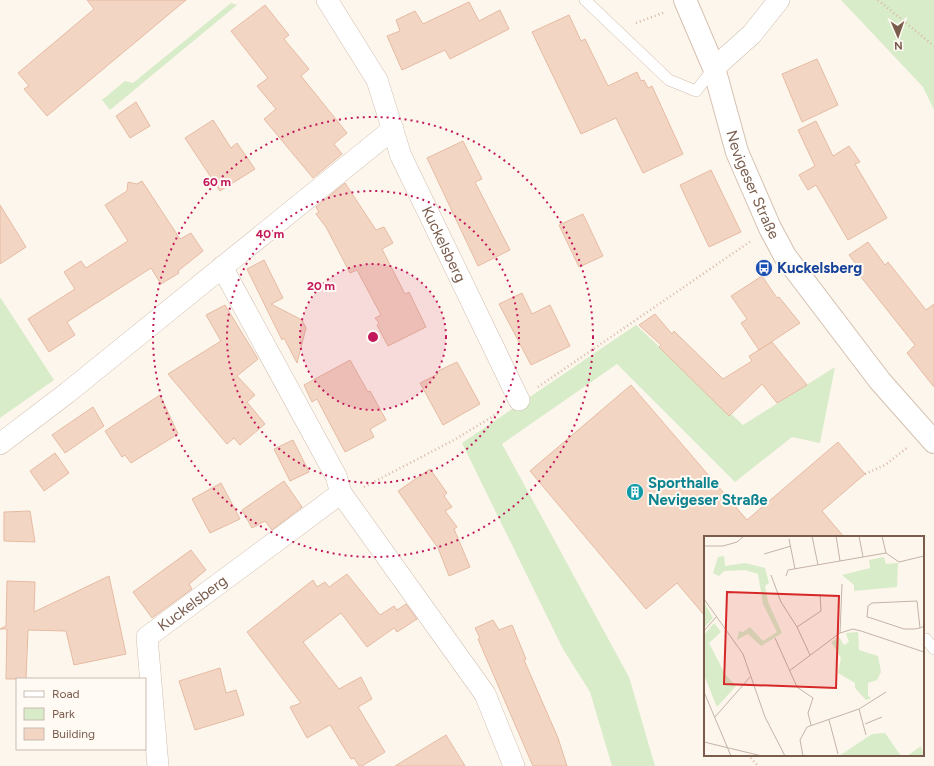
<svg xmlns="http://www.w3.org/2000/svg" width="934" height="766" font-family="Figtree,sans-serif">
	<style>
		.green { fill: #d8ecc9 }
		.building { fill: #f3d5c3; stroke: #e6bba3 }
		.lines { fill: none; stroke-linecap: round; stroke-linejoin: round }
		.service-casing { stroke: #d1beb0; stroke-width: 12 }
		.minor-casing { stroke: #d1beb0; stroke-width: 22 }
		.secondary-casing { stroke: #d6c0b0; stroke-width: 24 }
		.path { stroke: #d9b8a5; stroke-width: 2.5; stroke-dasharray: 1 3; stroke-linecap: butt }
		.service { stroke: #fff; stroke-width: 11 }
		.minor { stroke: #fff; stroke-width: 21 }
		.secondary { stroke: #fff; stroke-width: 22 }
		.ring { fill: none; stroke: #c2185b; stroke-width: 2; stroke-dasharray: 2 4 }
		.labels { text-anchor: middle; stroke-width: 4; stroke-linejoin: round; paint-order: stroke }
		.street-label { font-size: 15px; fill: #7a5c4d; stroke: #fffaf3 }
		.transit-label { font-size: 15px; font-weight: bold; fill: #164399; stroke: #fffaf3; text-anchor: start }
		.culture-label { font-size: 15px; font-weight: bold; fill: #0d838f; stroke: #fffaf3; text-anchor: start }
		.inset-road { fill: none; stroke: #c5b3a7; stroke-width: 1 }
		.view { fill: #d62828; fill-opacity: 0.15; stroke: #d62828; stroke-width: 2 }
		.inset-edge { fill: none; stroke: #7a5c4d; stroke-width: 2 }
		.centre { fill: #c2185b; stroke: #fffaf3; stroke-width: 2 }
		.ring-label { font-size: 12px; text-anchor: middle; font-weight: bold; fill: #c2185b; stroke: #fffaf3; stroke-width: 4; stroke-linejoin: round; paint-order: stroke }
	</style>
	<rect width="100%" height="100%" fill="#fdf6ec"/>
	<path class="green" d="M841,0H934V110L923,87Z
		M231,3L237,5L110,110L102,100L125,81L133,83Z
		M0,297L54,380L0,418Z
		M636,325L743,425L835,367L820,443L792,437L735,482L617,364L502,444L629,677L655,766H612L590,692L563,649L462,443Z"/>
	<path class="building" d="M87,0H186L47,116L24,89L29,86L18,73L94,9Z
		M469,2L479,21L500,10L509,29L450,59L445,50L402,70L387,36L400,31L396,20L415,11L423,24Z
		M265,5L289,35L284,39L309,69L301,76L347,133L334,144L342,154L313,178L264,119L276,109L257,86L268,78L231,31Z
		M569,15L581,41L585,39L608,86L637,72L641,81L644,80L648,88L652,86L683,154L643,173L616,118L581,134L532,32Z
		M817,59L838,105L802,122L782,74Z
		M136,102L150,126L130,138L116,116Z
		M213,120L231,148L237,143L255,169L220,191L185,138Z
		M816,121L833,156L849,146L860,162L855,164L887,218L848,240L816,185L808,190L799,175L815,166L798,130Z
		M463,141L482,179L475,182L510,250L478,266L427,158Z
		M711,170L741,232L709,247L680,185Z
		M142,181L180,239L191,233L203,251L178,271L179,273L161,284L151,268L67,322L75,335L49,352L28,319L75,289L64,272L81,261L86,268L128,241L105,205L127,191L128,182L137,184Z
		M345,183L376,230L384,227L393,243L382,249L405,294L409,292L426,327L388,346L377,325L379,323L375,318L381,315L357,270L350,273L326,227L316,214L319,212L316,207Z
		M0,205L26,247L0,264Z
		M583,214L603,256L579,267L559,225Z
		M868,242L885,265L888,262L926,310L934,304V387L907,353L915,345L857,272L860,269L849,255Z
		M264,260L283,298L271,304L302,320L306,328L297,363L284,338L282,340L247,269Z
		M762,276L777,298L779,297L800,323L759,350L741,323L747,319L731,296Z
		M522,293L532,314L550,305L570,346L531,365L499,304Z
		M225,305L258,359L237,376L255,395L247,402L265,424L240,445L234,438L227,444L168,374L221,341L206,315Z
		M655,314L672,334L674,331L723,379L752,361L749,356L772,342L807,385L777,403L762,384L729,416L659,347L661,345L639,325Z
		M350,360L368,392L370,391L386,420L370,429L374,437L345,452L317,399L312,402L304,385Z
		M457,362L480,404L443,425L420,383L438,374L436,372Z
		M631,385L747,520L838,442L865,474L822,511L844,537H705V616L677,583L646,609L530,471Z
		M160,395L178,434L131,463L125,455L122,457L105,431Z
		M93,407L104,426L65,453L52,435Z
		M293,440L309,472L290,481L274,449Z
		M55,453L69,473L44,491L30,471Z
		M430,469L447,493L444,496L452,507L445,511L457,527L454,529L470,567L449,576L438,548L398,491Z
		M284,481L302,507L272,530L265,521L252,528L242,510Z
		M221,483L240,519L210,533L192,499Z
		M30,511L35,542L4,541V512Z
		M191,550L206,570L189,584L192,589L152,618L133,592Z
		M347,574L380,615L394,606L397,610L406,604L417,619L397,632L394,628L367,647L341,613L303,642L339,689L361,677L372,699L358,707L385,752L362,766H359L354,758L351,759L330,725L307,738L290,707L301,703L247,632L313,580L317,587L325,582L329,587Z
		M109,576L126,654L74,665L66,631L28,630L26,679H6L7,629H0L6,626L7,581L35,582L34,612Z
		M493,620L499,630L512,625L526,659L524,660L558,738L567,766H533L478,639L480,638L475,628Z
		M220,668L226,693L236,690L244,715L195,730L179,681Z
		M446,735L465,766H395L436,741Z"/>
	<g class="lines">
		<defs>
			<path id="service" d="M585,0L669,80L696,91L714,68
				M926,639L934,649"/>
			<g id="minor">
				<path id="s1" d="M327,0L377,80L401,156L519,400"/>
				<path d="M714,68L752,34L779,0"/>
				<path d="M222,267L336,476L341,493L485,694L514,766"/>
				<path d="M0,444L67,393L393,129"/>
				<path id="s2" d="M158,766L147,637L341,493"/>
			</g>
			<g id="secondary">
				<path id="s3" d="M685,0L714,68L737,152L770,228L785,256L880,381L934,442"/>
			</g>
		</defs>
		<use href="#service" class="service-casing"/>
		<use href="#minor" class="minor-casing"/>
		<use href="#secondary" class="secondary-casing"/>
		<path class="path" d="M878,0L934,46
			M636,23L665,12
			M538,387L751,241
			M865,474L885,465L908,447
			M364,487L454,440L500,412
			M748,755L758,766"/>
		<use href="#service" class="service"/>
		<use href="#minor" class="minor"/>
		<use href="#secondary" class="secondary"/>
	</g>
	<circle cx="373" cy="337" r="73" fill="#c2185b" fill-opacity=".12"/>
	<g class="ring">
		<circle cx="373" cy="337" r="73"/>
		<circle cx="373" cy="337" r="146"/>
		<circle cx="373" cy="337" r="220"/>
	</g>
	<defs>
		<symbol id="bus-disc" viewBox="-11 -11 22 22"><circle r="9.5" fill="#1a4fb4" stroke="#fffaf3"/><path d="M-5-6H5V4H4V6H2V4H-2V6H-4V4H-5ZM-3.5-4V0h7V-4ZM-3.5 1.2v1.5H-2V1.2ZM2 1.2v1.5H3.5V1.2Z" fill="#fff"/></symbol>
		<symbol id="building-disc" viewBox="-11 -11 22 22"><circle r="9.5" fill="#0f9aa8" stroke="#fffaf3"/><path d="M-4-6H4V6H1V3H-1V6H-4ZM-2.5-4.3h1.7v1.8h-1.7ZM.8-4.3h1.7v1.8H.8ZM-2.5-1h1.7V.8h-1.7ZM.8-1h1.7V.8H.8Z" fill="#fff"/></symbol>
	</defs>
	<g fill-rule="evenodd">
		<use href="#bus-disc" x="754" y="258" width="20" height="20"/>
		<use href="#building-disc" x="625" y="482" width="20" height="20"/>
	</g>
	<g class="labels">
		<g class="street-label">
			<text dy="5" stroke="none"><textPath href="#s3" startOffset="197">Nevigeser Straße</textPath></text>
			<text dy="5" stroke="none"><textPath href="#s1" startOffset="272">Kuckelsberg</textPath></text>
			<text dy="5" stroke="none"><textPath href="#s2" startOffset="186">Kuckelsberg</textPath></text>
		</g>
		<g class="transit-label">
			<text x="777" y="273">Kuckelsberg</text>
		</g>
		<g class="culture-label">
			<text x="648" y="488">Sporthalle<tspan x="648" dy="17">Nevigeser Straße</tspan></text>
		</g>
	</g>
	<g transform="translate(704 536)">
		<rect width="220" height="220" fill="#fdf6ec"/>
		<path d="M20,20L21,30L41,27L61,32L65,47L61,50L64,66L78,97L57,110L44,98L33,104L35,95L39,96L46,91L59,105L73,96L59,68L54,38L41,34L20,35L15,40L9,37L14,21ZM180,21L182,28L194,27L193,51L150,55V49L138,39L166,32L165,24ZM0,66L9,82L0,92ZM10,87L17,96L5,107L21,138L32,150L13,171L0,139V99ZM154,96L155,114L174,120L177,136L173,144L164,147V160L167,162L162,164L151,152V147L134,137L137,122L127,106L135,101L140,109L145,106L142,97ZM181,197L197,220H135L168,198ZM217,210L220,220H203Z" fill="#d8ecc9"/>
		<path class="inset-road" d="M108,0L114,29M132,0L136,25M155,0L159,21M178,0L182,17L195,26L220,20M85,3L91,33M0,10H19L33,6L40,0M60,18L87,10M67,39L77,66L93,91L106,119M82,40L84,34L182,17M0,63L39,118L61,181L81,220M93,91L117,75L116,58M216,92L213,65L168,67L164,70L163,81L167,82L200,93H211L216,92L220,90M0,95L12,81M136,97L149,93L157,95L220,116M71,102L93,151L109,162L104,177L107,189M85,135L136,97L138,48M0,156L27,220M155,173L162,199M11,181L46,141M125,184L134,218M161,188L178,181M0,206L58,220M99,220L96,204L103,191L155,173L182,156"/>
		<path class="view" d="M23,56L135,60L132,152L20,148Z"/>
		<rect width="220" height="220" class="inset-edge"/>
	</g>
	<circle cx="373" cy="337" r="6" class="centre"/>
	<g class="ring-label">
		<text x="217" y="186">60 m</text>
		<text x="270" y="238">40 m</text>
		<text x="321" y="290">20 m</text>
	</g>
	<rect x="16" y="678" width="130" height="72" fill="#fffaf3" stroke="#cabbb1"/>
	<rect x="24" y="691" width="20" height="6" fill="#ffffff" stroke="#cabbb1"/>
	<text x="52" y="698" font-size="12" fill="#7a5c4d">Road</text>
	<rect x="24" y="708" width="20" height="12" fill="#d8ecc9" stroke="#cabbb1"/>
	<text x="52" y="718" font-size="12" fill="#7a5c4d">Park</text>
	<rect x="24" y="728" width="20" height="12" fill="#f3d5c3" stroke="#cabbb1"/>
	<text x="52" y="738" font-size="12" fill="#7a5c4d">Building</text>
	<g transform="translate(898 36) rotate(178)" stroke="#fffaf3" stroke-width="3" paint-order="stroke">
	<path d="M0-3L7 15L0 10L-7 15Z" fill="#7a5c4d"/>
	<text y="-6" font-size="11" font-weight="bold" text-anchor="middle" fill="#7a5c4d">N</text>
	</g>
</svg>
